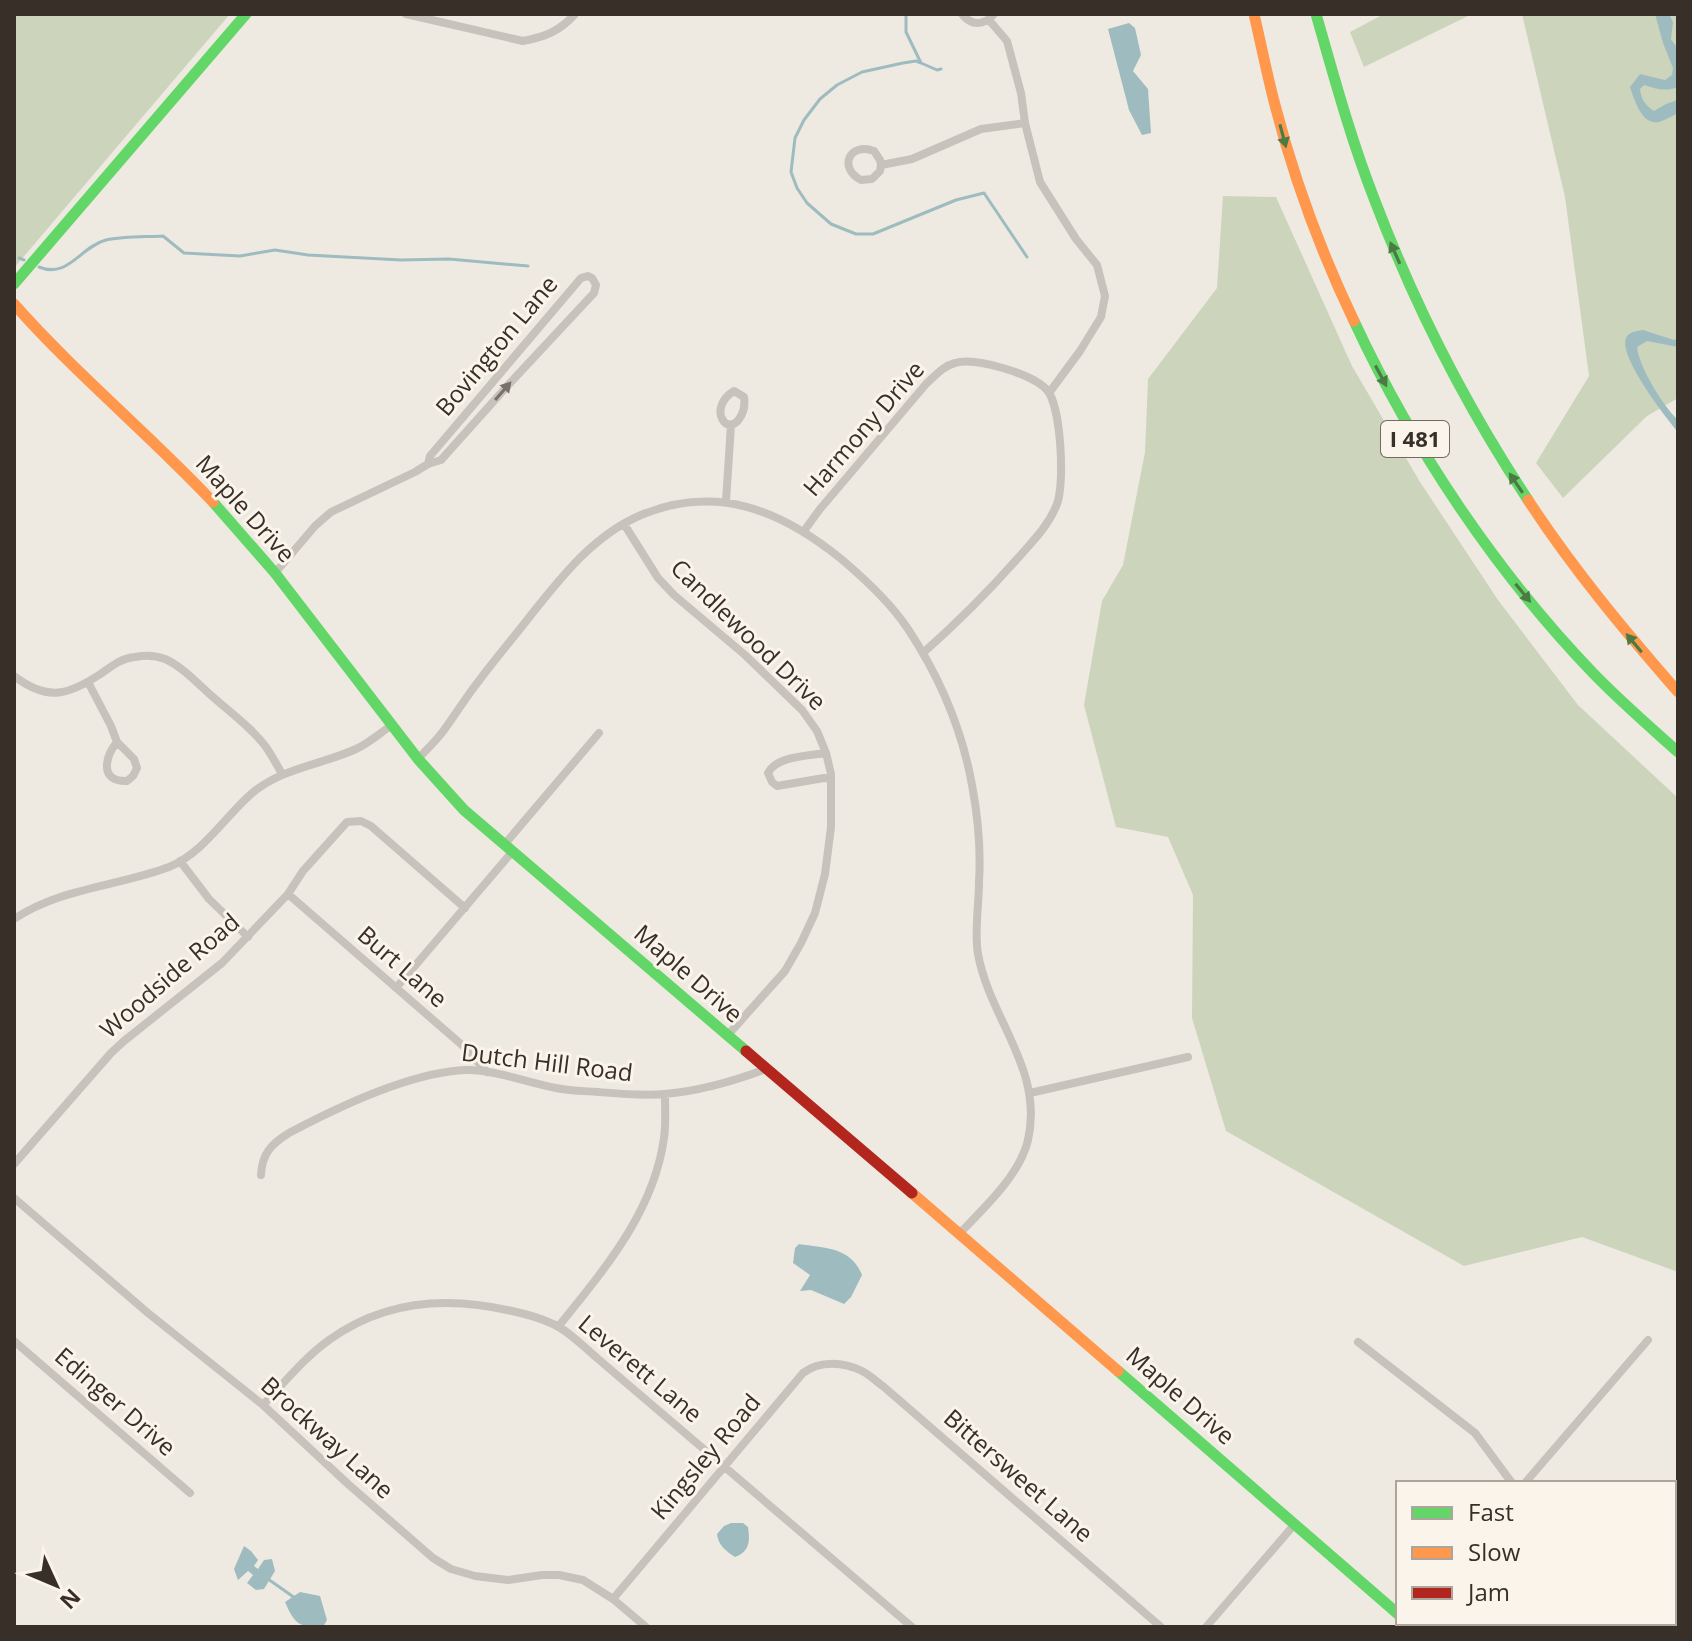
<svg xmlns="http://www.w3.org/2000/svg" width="1692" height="1641" font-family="'Open Sans',sans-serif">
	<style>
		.green { fill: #ccd4bc }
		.water { fill: #9ebcbf }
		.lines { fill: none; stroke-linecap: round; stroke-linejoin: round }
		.stream { stroke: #9ebcbf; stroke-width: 3 }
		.street { stroke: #c7c2bb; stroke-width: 8 }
		.fast { stroke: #63d668; stroke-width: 11 }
		.slow { stroke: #ff974d; stroke-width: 11 }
		.jam { stroke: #b3261e; stroke-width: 11 }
		.oneway { fill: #4b7a45 }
		.oneway2 { fill: #78716b }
		.labels { text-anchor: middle; stroke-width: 6; stroke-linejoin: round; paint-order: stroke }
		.shield { fill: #faf4ea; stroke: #726a63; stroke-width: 2 }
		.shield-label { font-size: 22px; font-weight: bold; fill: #382f29 }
		.street-label { font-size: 24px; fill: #382f29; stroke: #faf4ea }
	</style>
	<rect width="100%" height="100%" fill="#eeeae2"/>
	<path class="green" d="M14,14H230L14,268Z
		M1384,14H1472L1364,67L1350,32Z
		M1522,14H1678V398L1647,416L1563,498L1536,463L1589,376L1565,197Z
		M1223,196L1276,197L1352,366L1420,482L1498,600L1578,705L1678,798V1272L1582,1237L1464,1266L1226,1131L1192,1018L1193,895L1168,837L1116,827L1084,705L1102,601L1123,565L1145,452L1148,379L1217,288Z"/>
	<path class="water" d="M1655,14H1669L1673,22L1671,39L1678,49V87C1664,92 1657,89 1644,85L1640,89C1641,99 1645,105 1654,111L1666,104L1678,100V113C1672,116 1665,120 1659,122C1642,126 1634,99 1630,87L1640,74L1665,80L1672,75L1673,68L1663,43Z
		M1129,23L1135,28L1141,55L1133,71L1148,89L1151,133L1142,135L1129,110L1108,29Z
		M1643,330L1674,340L1678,339V347L1647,341L1637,347C1639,367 1663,406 1678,420V432C1666,418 1618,356 1626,338C1629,331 1638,331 1643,330Z
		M799,1244C825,1248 851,1247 862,1275L851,1297L844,1304L811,1290L800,1291L810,1275L793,1263L795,1248Z
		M731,1523H743L748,1527C750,1541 750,1551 735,1557C726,1551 718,1545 717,1534L724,1526Z
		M244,1546L251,1551L258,1560L254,1566L258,1569L264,1560L272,1559L275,1571L264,1589L256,1590L247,1583L253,1575L248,1571L238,1580L234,1569Z
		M300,1592L320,1596L327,1620L323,1627C299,1627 295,1625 285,1602Z"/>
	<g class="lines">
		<path class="stream" d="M906,14V32L921,63L937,70L941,69
			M921,63L916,61L903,63L862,72L837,85L820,99L804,120L795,138L791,172L797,188L807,203L831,224L856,234H873L956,200L984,193L1027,257
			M19,258L24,260
			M39,267C68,279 80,247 106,240C124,236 145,237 163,236L184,253L240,256L275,250L308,255L401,260L449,259L528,266
			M268,1579L295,1598"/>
		<path class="street" d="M406,14L523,41C545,37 560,31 575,14
			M962,14C971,26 984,26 994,14
			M989,20L1007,41L1021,93L1025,123L1040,182L1076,239L1097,265L1105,296L1101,317L1080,351L1049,393
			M881,165L880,171L872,179L861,180C838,168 849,142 874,151L880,160L881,165L912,159L981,129L1025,123
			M734,391L744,397C745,404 745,409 741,416C728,440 706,408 734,391Z
			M726,501L731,425
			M624,524L658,578L674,595L745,655L802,710L817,731L826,753L831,774V827L825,874L815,913L801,943L785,971L727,1036
			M804,531L820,509L926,384C935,376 943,366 955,363C976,357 1033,374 1047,390C1061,406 1065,483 1057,504C1049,525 1033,541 1018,558C988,592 957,623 923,653
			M275,573L315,526L331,512L415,472L428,464L441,460L510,383L594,293L596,285L592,278L588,276L581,278L430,456L428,464
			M14,676C48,702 69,695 102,673C113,665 122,658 135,657C145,655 155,655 165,659C183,667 198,684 213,697C231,713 252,728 266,747C272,756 277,765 282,774
			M88,682L111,726L117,742
			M117,742L134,759L137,768L133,776L127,781C99,782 105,757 117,742Z
			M826,753C808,756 776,756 768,773L772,782L777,786L824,778L831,779
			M418,759C427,749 437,740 444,730C456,714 466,697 478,682C495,659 514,637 531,615C562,576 594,535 641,515C717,484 780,510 840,558C865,579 890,602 908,629C939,676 962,729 972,785C978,817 981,850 979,882C979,906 974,931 978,954C990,1020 1044,1069 1028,1140C1020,1175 983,1209 959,1234
			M504,845L599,733
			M180,861L209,899L248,937
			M288,894L462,1045L487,1072
			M14,919C60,888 119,886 169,867C203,853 224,818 251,794C281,768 321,765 356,749C369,743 380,733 392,725
			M396,988L512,852
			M1030,1093L1188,1057
			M14,1164L111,1053L124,1041L222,963L288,894L303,871L347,822L361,821L371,826L465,908
			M261,1175C262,1154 271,1144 289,1133C336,1108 412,1072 466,1070C492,1069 529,1083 556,1088C570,1091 584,1091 598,1092C621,1094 643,1096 665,1094C700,1091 734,1081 766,1069
			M14,1198L148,1313L263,1405L348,1484L433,1558L451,1569L475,1576L508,1580L542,1575H559L583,1580L613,1599L646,1627
			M558,1327C603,1271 654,1212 664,1138C666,1124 665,1109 665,1094
			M14,1341L190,1493
			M1358,1342L1475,1433L1512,1483
			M263,1405C284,1383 304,1358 329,1340C384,1300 448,1296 512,1311C526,1314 540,1318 553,1324C569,1331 584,1347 597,1358L912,1627
			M1525,1483L1648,1340
			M1674,1562L1678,1557
			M613,1599L803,1373C820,1360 844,1362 862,1371C870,1375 877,1382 884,1387L1161,1627
			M1206,1627L1294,1525
			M1618,1627L1622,1623"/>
		<path class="fast" d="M1316,14C1334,77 1351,140 1375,201C1415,306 1466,406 1528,500
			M14,284L246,14
			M1354,321C1413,448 1496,572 1593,673C1620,701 1649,726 1678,752
			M213,502L275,573L418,759L464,810L746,1051
			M1118,1371L1398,1614
			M1409,1623L1414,1627"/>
		<path class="slow" d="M1254,14C1261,44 1267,75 1275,105C1294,179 1321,252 1354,321
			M14,304C76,374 149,434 213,502
			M1528,500C1573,569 1624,630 1678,692
			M912,1193L1118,1371"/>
		<path class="jam" d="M746,1051L912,1193"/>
	</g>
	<defs><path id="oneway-solid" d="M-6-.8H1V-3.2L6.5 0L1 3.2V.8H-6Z" transform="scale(2)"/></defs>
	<g class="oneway">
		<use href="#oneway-solid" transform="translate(1283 136) rotate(75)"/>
		<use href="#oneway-solid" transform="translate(1395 253) rotate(-114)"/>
		<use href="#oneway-solid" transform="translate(1381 376) rotate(62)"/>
		<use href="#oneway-solid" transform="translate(1516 483) rotate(-124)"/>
		<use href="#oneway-solid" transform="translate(1523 593) rotate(51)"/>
		<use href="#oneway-solid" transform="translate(1634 643) rotate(-130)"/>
	</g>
	<use class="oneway2" href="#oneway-solid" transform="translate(503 391) rotate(-49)"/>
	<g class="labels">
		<rect class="shield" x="1381" y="421" width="68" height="36" rx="6"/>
		<g class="shield-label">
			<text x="1415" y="447">I 481</text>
		</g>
		<g class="street-label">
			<text transform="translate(497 346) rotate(-50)" y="8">Bovington Lane</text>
			<text transform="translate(864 429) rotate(-49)" y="8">Harmony Drive</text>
			<text transform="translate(245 509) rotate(48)" y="8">Maple Drive</text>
			<text transform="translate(748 635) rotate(44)" y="8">Candlewood Drive</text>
			<text transform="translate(402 967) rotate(41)" y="8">Burt Lane</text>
			<text transform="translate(688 974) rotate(41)" y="8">Maple Drive</text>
			<text transform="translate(170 976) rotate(-41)" y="8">Woodside Road</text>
			<text transform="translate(547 1063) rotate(7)" y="8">Dutch Hill Road</text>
			<text transform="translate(640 1369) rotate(40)" y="8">Leverett Lane</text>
			<text transform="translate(1180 1396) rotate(41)" y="8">Maple Drive</text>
			<text transform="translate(115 1402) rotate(41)" y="8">Edinger Drive</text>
			<text transform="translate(327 1438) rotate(42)" y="8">Brockway Lane</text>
			<text transform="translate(706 1457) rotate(-50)" y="8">Kingsley Road</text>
			<text transform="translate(1018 1476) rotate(41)" y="8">Bittersweet Lane</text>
		</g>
	</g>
	<rect width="1692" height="1641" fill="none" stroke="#382f29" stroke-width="32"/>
	<rect x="1396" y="1481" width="280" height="144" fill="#faf4ea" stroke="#aca59d" stroke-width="2"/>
	<rect x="1412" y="1507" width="40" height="12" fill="#63d668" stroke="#aca59d" stroke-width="2"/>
	<text x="1468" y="1521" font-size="24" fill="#382f29">Fast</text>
	<rect x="1412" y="1547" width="40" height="12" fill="#ff974d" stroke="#aca59d" stroke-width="2"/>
	<text x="1468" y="1561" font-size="24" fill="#382f29">Slow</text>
	<rect x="1412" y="1587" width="40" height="12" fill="#b3261e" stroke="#aca59d" stroke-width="2"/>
	<text x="1468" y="1601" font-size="24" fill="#382f29">Jam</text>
	<g transform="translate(56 1585) rotate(134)" stroke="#faf4ea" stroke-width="6" paint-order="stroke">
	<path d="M0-6L14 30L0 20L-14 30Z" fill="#382f29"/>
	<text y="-12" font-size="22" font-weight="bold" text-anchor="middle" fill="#382f29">N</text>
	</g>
</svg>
